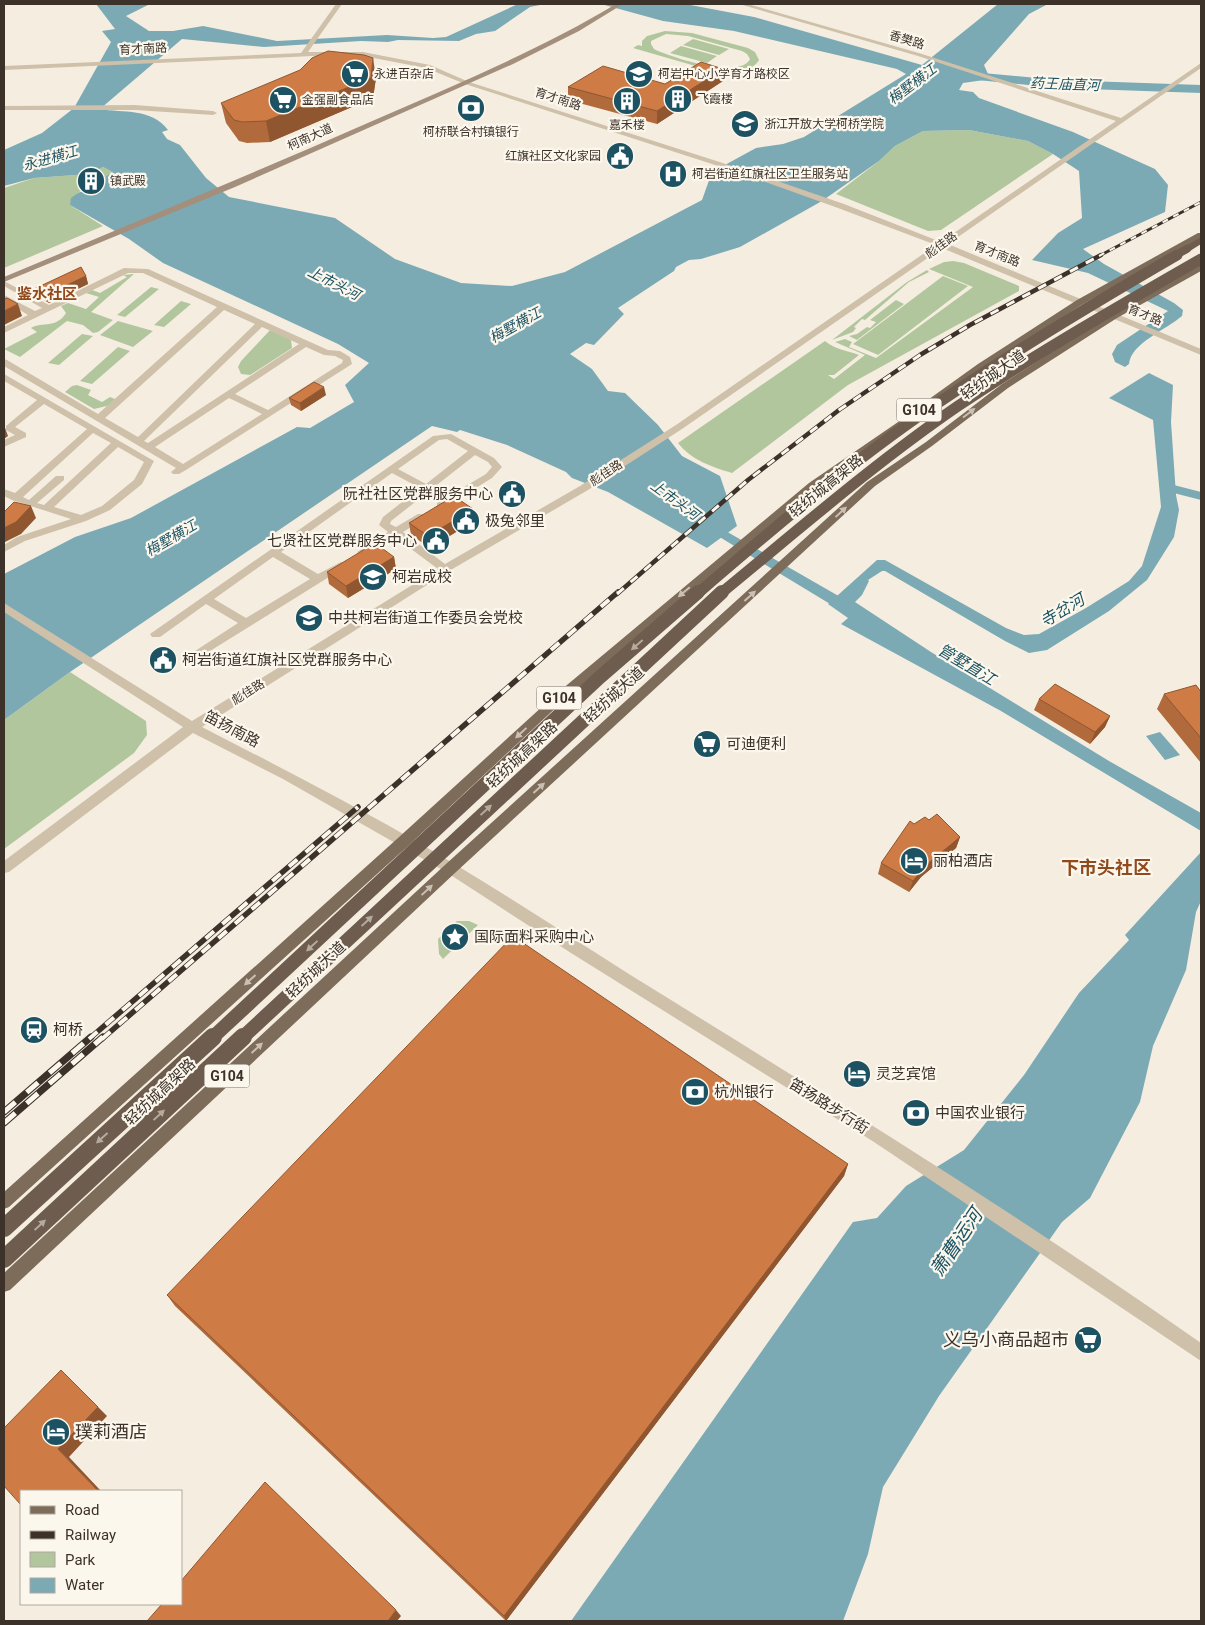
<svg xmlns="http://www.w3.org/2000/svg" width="1205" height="1625" font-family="Roboto,'Noto Sans SC',sans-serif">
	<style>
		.green { fill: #b2c69e; fill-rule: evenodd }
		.water { fill: #7caab4 }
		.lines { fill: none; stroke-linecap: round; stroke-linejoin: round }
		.canal { fill: #7caab4; fill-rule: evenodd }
		.river { fill: #7caab4; fill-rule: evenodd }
		.minor { fill: #cfc0aa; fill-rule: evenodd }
		.tertiary { fill: #cfc0aa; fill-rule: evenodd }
		.secondary { fill: #a38f7b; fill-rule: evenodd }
		.primary { fill: #7e6c5a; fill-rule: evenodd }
		.trunk { fill: #6e5d4e; fill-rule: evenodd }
		.rail-far3-casing { stroke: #3c322a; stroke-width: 3 }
		.rail-far2-casing { stroke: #3c322a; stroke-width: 4.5 }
		.rail-far1-casing { stroke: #3c322a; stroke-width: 5.5 }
		.rail-casing { stroke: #3c322a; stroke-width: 7 }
		.rail-far3 { stroke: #fcf7ed; stroke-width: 2; stroke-dasharray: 6; stroke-linecap: butt }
		.rail-far2 { stroke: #fcf7ed; stroke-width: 3; stroke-dasharray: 9; stroke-linecap: butt }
		.rail-far1 { stroke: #fcf7ed; stroke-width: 4; stroke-dasharray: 11; stroke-linecap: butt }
		.rail { stroke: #fcf7ed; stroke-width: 5; stroke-dasharray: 15; stroke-linecap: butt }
		.trunk-bridge-far3 { stroke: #6e5d4e; stroke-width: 8 }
		.trunk-bridge-far2 { stroke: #6e5d4e; stroke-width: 11 }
		.trunk-bridge-far1 { stroke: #6e5d4e; stroke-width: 14 }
		.trunk-bridge { stroke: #6e5d4e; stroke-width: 18 }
		.wall { fill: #b16a3b }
		.shaded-wall { fill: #905630 }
		.building { fill: #ce7b45; stroke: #905630 }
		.oneway { fill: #cabfb2 }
		.oneway2 { fill: #b5aa9e }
		.labels { text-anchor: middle; stroke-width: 4.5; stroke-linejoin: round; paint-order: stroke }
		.far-street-label { font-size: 12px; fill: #3c322a; stroke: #fcf7ed }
		.far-poi-label { font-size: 12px; fill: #3c322a; stroke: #fcf7ed; text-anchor: start }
		.far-water-label { font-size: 14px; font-style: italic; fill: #1c5261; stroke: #fcf7ed }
		.shield { fill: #fcf7ed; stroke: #766d64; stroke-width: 1 }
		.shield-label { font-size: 14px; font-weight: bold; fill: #3c322a }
		.far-quarter-label { font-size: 15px; font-weight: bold; fill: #914a1d; stroke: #fcf7ed }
		.street-label { font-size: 15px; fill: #3c322a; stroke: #fcf7ed }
		.poi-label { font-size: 15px; fill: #3c322a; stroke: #fcf7ed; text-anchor: start }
		.water-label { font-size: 16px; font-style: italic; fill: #1c5261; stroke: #fcf7ed }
		.quarter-label { font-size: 18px; font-weight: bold; fill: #914a1d; stroke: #fcf7ed }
		.near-poi-label { font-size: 18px; fill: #3c322a; stroke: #fcf7ed; text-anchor: end }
		.near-water-label { font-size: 19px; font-style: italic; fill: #1c5261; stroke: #fcf7ed }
	</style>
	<rect width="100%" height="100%" fill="#f5eee0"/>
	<path class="green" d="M665,31L692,33L748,48L755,52L759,60C753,71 738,70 730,76L633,48L638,45L642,46V41L647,36ZM666,34L688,36L742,51L747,54L750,59C740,80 670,57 654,49L651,44V41Z
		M693,39L729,49L719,55L683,45Z
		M681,46L717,56L707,63L670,53Z
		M969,130L1028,141L1053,154L941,230L928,231L836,194L879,161L895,146L923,131Z
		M103,167L114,172L106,176L105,181L91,188L81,190L70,205L103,226L4,268V188L34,178L90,174Z
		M953,261L964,263L1019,286V291L848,385L732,473C712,467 691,460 678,443L825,341C836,350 846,350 859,355L834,375H828L834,379L865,355L835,342L845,339L852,342L849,347L876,358L973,287L929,269L944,262Z
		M927,270L929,272L909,282L865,320L862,319L854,327L856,328L853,332L832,340L907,282Z
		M134,274L91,312L113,320L98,332L93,333L83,325L67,321L20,357L4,349L37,332L31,328C43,321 56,329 66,313L61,306L68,303L86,309L99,297L86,293L92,290L100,293L127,277L123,275Z
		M943,276L968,286L878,355L853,344Z
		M151,287L159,289L125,317L117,315Z
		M896,300L904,304L857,340L849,336L857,334L867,327L870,328L876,322L870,320Z
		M181,301L191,304L164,327L154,325Z
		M118,321L153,331L133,347L100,335Z
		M271,329L291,340L292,348L250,375L241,374L238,367L241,361Z
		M82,334L93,336L59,365L48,363Z
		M118,347L130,351L92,384L80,381Z
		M77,385L91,390L88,395L102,402L110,397L115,399L111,405L94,409L65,392L72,386Z
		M70,672L146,721L147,735L134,753L4,849V720Z
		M457,921H469L478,925L443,959L439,954L438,939Z"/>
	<path class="water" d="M96,4H150L126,16L149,31H173L203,26L277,41L387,35L433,38L446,37L518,4H545L530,7L495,31L476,34L459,41L398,40L388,42L361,41L264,47L182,39L100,109C123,113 152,108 168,130L162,132L167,139L180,145L206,178L229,197L335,218L395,259L461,283L512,286L565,272L702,200L712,172L756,148L783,144L804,137L906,74L897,69L734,31L663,21L601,4H685L754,17L922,65L998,4H1048L1029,14L984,65L988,74L984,80L963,83L959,90L973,92L979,98L1073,132L1155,169L1168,185L1165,212L1083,249L1104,264L1174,303L1183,310L1182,316C1166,330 1131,343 1129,364L1125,367L1115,362L1112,354L1117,345L1168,311L1088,273L1032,260L1058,233L1082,218L1079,171L1053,154L1028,141L969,130L923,131L895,146L879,161L822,201L740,247L701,259L689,260L676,267L674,271L618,308L624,314L594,345L586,343L570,354L592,369L608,391L625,393L658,425L682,456L720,476L737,526L707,548L608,492L572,478L566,472L507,445L460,430L457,432L432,426L70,672L4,720V574L75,537L131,518L297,427L310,428L354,402L345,385L369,363L338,344L163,263L129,239L70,205L71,198C81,190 93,187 105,181L106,176L113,172L103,167L90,174L34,178L4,186V150L42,133L74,108L111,42L102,31L115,29Z
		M1149,373L1173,385L1171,422L1176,495L1179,510L1174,537L1147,580L1109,611L1047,650L1029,653L1005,641L885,571H882L868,580L869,581L862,595L855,602L931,652L1109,761L1201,813V831L1001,711L841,624L848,618L828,604L877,560H885L1006,628L1024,635L1039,634L1086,608L1129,581L1142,566L1161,507L1153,420L1109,398Z
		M1160,732L1180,755L1165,760L1146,736Z
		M1201,852V901L1196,912L1186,970L1153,1046L1140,1102L1090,1198L1062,1222L939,1396L883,1487L868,1554L843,1621H571L853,1222L877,1218L906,1186L964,1150L1024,1075L1079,993L1129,940L1125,935Z"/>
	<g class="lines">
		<path class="canal" d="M1166,483L1201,492V500L1162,490L1160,487L1162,484Z
			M717,526L849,602L857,610L855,613H845L713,533L711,530L713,527Z"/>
		<path class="river" d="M972,72L1058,80L1201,85V93L1058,88L967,79L965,76Z"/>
		<path class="minor" d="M336,4H342L308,52H363L430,65L469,82L751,172L844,204L941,242L1116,121L918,56L739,4H748L922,54L1121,118L1201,63V68L948,244L1083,300V304H1077L942,248L682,429L588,490L449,571L202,727C287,771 374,815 456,865C528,908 599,956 671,1000C850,1111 1029,1222 1201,1343V1361L874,1142L571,953L446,872L283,779L193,733L9,872L4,873V861L183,727L4,612V603L192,721L438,569L395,537L366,554L362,555L357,552L388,532L379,525L383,517L420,488L392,473L281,552L318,574L341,562L346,565L345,567L202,656L198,657L192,653L238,623L206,604L160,637H152L150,634L433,436L451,434L494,458L502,467L492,478L445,507H437V503L486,474L492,467L488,462L475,455L391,521L390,524L396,527L418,514H426V518L403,532L445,564L580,486L676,425L936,245L838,208L746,175L465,84L426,68L363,56L334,55L4,70V66L301,53ZM447,439L468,451L426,484L398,469L439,440ZM273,557L310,579L246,618L214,599Z
			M135,105L213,111L217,113L213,115L135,110H4V106Z
			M124,268L148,269L328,350L340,351L350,357L352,364L186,470L179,474H173L171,472L176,468L4,366V359L7,360L98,414L217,307L143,273H128L4,333V327L28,315L4,300V295L35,311L42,308L4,286V281L49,305ZM224,310L255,324L138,437L105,418ZM262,327L299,344L148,443L144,441ZM306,347L324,355L335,356L343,360L342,363L268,410L235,394ZM229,398L262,414L183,464L155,447Z
			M4,374L154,461L142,484L110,510L86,521L25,541L4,552V545L17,537L71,519L12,500L4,496V489L15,493L87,429L44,404L15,427L26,433V437L4,447V440L15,435L6,430V426L37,400L4,381ZM93,433L111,443L44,505L37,503L64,480V476H56L29,500L23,497ZM118,447L144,462L134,480L102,506L81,515L54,507Z"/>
		<path class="tertiary" d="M1081,299L1201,349V355L1078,304V300Z"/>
		<path class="secondary" d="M616,4H623L579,31L513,64L235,187L4,282V277C126,226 249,175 370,122C454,85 538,51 616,4Z"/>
		<path class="primary" d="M1198,233H1201V238L1083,304L984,368L926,409L923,410L918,407L978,364L1077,300Z
			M1198,266H1201V271L1117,318L1008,388L932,446L875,486L456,872L10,1290L4,1292V1273L446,864L867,482L926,442L1002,384L1111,314Z
			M901,420L906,423L904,425L817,487L563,701L408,846L9,1207L4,1209V1192L398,838L555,695L809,483Z"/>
		<path class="trunk" d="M1201,237V244L1190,251H1184V247Z"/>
		<defs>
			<path id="rail-far3" d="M1099,256L1201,202"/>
			<path id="rail-far2" d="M617,594L748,480L839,410L920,355L970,325L1101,255"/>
			<path id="rail-far1" d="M89,1039L358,807
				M102,1039L618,592"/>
			<path id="rail" d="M4,1112L91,1037
				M4,1123L103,1037"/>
		</defs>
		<use href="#rail-far3" class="rail-far3-casing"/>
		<use href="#rail-far2" class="rail-far2-casing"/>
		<use href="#rail-far1" class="rail-far1-casing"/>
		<use href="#rail" class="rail-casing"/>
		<use href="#rail-far3" class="rail-far3"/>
		<use href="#rail-far2" class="rail-far2"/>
		<use href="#rail-far1" class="rail-far1"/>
		<use href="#rail" class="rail"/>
		<path class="trunk-bridge-far3" d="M1174,256L1187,249"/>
		<path class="trunk-bridge-far2" d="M697,594C769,532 842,470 919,416C1002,358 1089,306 1177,255
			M720,594C798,530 875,463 958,406C1037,353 1119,306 1201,259"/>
		<path class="trunk-bridge-far1" d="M211,1039L600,677L698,592
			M241,1039L722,592"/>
		<path class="trunk-bridge" d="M4,1228L213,1037
			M4,1259L243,1037"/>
	</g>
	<path class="wall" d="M376,78L373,98L270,142L247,143L239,141L226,123L221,103Z
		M723,81L657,124L568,100V87L665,84Z
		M86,276L88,284L49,303L37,296L34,289Z
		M326,395L301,411L291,405L289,398Z
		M473,509L474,521L430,548L411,535L409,523Z
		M394,557L396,569L348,598L329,584L327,572Z
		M1201,692V763L1157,709L1164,694Z
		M1039,699L1110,716L1105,727L1090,744L1034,710Z
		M929,820L960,837L956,848L921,877L909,892L878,874L881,863L914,824Z
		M848,1164L844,1176L506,1621L175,1306L167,1295Z"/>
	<path class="shaded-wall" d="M373,58L376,78L373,98L270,142L266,121Z
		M723,69V81L657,124V111Z
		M86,276L88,284L49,303L46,295Z
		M18,304L22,316L4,325V311Z
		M324,387L326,395L301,411L300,403Z
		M4,425L8,436L4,439Z
		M31,506L36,518L21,534L5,542L4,539V528Z
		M473,509L474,521L430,548L428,536Z
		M394,557L396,569L348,598L346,586Z
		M1110,716L1105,727L1090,744L1095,732Z
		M960,837L956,848L921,877L909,892L913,881L925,866Z
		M848,1164L844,1176L506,1621L504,1616Z
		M61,1370L107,1416L69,1457L101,1491H98L58,1449Z
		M396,1610L401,1616L397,1621H388Z"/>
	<path class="building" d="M328,51L364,55L373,58L371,78L266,121L242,122L234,120L221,103L300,70L312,58Z
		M701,62L723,69L657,111L568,87L603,66L665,84Z
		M81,267L86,276L46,295L34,289Z
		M7,298L18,304L4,311V299Z
		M314,382L324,387L300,403L289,398Z
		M454,496L473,509L428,536L409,523Z
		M14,502L31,506L16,522L4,528V512Z
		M375,543L394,557L346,586L327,572Z
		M1055,684L1110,716L1095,732L1039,699Z
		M1196,685L1201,692V738L1164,694Z
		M937,814L960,837L925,866L913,881L881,863L910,821L914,824L925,817L929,820Z
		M513,936L848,1164L504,1616L167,1295Z
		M61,1370L98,1407L58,1449L98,1491H21V1505L4,1486V1428Z
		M265,1482L396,1610L388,1621H147L162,1604H181V1581Z"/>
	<defs><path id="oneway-solid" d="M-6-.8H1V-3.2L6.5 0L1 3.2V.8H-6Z" transform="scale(1.25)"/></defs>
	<g class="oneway">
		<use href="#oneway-solid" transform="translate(969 413) rotate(-37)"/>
		<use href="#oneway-solid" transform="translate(841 512) rotate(-43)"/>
		<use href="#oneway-solid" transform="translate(684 592) rotate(140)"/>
		<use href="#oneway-solid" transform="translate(750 596) rotate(-42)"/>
		<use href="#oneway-solid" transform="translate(521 733) rotate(137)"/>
		<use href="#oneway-solid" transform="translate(539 788) rotate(-42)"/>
		<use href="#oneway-solid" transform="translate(427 890) rotate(-43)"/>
		<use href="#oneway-solid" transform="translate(250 980) rotate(138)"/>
		<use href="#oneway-solid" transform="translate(257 1048) rotate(-43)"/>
	</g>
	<g class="oneway2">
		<use href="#oneway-solid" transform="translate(637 645) rotate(139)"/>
		<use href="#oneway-solid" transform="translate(486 810) rotate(-43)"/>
		<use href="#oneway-solid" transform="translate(367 921) rotate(-43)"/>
		<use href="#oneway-solid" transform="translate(312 946) rotate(137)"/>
		<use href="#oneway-solid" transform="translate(159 1115) rotate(-43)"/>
		<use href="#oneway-solid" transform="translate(102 1138) rotate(138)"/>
		<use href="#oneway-solid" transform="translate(40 1225) rotate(-43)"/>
	</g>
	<defs>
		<symbol id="supermarket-disc" viewBox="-11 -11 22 22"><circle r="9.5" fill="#1c5261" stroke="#fcf7ed"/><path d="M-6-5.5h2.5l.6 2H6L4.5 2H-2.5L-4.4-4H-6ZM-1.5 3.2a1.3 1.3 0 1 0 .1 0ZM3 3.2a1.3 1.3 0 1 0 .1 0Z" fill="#fff"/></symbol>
		<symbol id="school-disc" viewBox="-11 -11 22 22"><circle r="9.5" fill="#1c5261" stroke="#fcf7ed"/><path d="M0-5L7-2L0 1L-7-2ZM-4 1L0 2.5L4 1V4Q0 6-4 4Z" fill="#fff"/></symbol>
		<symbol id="building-disc" viewBox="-11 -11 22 22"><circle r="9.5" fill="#1c5261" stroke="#fcf7ed"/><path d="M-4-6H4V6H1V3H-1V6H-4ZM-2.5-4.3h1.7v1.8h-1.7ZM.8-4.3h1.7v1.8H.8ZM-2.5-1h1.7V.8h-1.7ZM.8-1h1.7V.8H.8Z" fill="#fff"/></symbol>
		<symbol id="bank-disc" viewBox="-11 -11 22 22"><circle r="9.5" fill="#1c5261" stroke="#fcf7ed"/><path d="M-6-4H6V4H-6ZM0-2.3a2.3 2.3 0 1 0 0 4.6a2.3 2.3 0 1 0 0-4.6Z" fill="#fff"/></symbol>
		<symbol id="university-disc" viewBox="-11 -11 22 22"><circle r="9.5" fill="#1c5261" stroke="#fcf7ed"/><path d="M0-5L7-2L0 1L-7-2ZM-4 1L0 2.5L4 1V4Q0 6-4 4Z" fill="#fff"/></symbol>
		<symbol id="civic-disc" viewBox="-11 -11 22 22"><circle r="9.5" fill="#1c5261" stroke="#fcf7ed"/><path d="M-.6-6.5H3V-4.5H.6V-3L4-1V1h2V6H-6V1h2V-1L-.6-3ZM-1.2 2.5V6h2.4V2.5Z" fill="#fff"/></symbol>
		<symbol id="hospital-disc" viewBox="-11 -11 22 22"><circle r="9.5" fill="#1c5261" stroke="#fcf7ed"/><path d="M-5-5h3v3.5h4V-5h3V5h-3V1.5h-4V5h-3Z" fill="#fff"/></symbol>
		<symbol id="hotel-disc" viewBox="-11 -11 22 22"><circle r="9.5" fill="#1c5261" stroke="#fcf7ed"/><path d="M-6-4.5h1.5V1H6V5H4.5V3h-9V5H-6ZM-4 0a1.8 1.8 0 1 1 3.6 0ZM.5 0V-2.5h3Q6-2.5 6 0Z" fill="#fff"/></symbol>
		<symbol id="sight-disc" viewBox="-11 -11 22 22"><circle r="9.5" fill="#1c5261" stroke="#fcf7ed"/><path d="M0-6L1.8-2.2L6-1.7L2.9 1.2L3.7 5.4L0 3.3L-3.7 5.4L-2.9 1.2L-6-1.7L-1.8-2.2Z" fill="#fff"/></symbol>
		<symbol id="station-disc" viewBox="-11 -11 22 22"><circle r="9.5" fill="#1c5261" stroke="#fcf7ed"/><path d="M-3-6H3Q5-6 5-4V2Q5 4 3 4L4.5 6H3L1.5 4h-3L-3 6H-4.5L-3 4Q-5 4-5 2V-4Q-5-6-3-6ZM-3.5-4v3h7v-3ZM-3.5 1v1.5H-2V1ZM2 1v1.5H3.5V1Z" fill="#fff"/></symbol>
	</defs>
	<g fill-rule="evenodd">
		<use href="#supermarket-disc" x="339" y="58" width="32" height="32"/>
		<use href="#school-disc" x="623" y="58" width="32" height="32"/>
		<use href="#building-disc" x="662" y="83" width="32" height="32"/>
		<use href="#supermarket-disc" x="267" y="84" width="32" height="32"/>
		<use href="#building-disc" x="611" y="85" width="32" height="32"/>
		<use href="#bank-disc" x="455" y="92" width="32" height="32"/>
		<use href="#university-disc" x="729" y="108" width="32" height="32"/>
		<use href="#civic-disc" x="604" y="140" width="32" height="32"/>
		<use href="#hospital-disc" x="657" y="158" width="32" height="32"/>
		<use href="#building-disc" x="75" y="165" width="32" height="32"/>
		<use href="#civic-disc" x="496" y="478" width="32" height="32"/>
		<use href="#civic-disc" x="450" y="505" width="32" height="32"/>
		<use href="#civic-disc" x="420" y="525" width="32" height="32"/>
		<use href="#university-disc" x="357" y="561" width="32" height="32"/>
		<use href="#university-disc" x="293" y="602" width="32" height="32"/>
		<use href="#civic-disc" x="147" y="644" width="32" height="32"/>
		<use href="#supermarket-disc" x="691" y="728" width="32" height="32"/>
		<use href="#hotel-disc" x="898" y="845" width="32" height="32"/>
		<use href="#sight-disc" x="439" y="921" width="32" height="32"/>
		<use href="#station-disc" x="18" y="1014" width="32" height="32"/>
		<use href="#hotel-disc" x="841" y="1058" width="32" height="32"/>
		<use href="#bank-disc" x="679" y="1076" width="32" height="32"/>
		<use href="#bank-disc" x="900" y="1097" width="32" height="32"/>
		<use href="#supermarket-disc" x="1072" y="1324" width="32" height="32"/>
		<use href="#hotel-disc" x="40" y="1416" width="32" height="32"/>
	</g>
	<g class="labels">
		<g class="far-street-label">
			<text transform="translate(907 40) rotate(17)" y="4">香樊路</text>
			<text transform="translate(143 49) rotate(-3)" y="4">育才南路</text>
			<text transform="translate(558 99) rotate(18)" y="4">育才南路</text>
			<text transform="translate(310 137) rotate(-24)" y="4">柯南大道</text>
			<text transform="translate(941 245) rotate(-36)" y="4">彪佳路</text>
			<text transform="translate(997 254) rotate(22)" y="4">育才南路</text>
			<text transform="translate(1145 315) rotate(22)" y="4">育才路</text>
			<text transform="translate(606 473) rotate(-33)" y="4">彪佳路</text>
			<text transform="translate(248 692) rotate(-32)" y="4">彪佳路</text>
		</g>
		<g class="far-poi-label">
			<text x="374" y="78">永进百杂店</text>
			<text x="658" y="78">柯岩中心小学育才路校区</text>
			<text x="697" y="103">飞霞楼</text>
			<text x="302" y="104">金强副食品店</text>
			<text x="764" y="128">浙江开放大学柯桥学院</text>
			<text x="627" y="129" text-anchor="middle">嘉禾楼</text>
			<text x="471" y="136" text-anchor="middle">柯桥联合村镇银行</text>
			<text x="601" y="160" text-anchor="end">红旗社区文化家园</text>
			<text x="692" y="178">柯岩街道红旗社区卫生服务站</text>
			<text x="110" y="185">镇武殿</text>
		</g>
		<g class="far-water-label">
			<text transform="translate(912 84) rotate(-37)" y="5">梅墅横江</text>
			<text transform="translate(1065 84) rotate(2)" y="5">药王庙直河</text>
			<text transform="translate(50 158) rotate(-16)" y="5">永进横江</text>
			<text transform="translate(334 283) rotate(27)" y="5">上市头河</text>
			<text transform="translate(515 325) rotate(-29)" y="5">梅墅横江</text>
			<text transform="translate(675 500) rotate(36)" y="5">上市头河</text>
			<text transform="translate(171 538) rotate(-30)" y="5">梅墅横江</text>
		</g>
		<g class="shield">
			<rect x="896.5" y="398.5" width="45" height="23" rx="4"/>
			<rect x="536.5" y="686.5" width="45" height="23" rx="4"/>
			<rect x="204.5" y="1064.5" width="45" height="23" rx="4"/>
		</g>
		<g class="shield-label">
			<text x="919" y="415">G104</text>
			<text x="559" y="703">G104</text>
			<text x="227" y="1081">G104</text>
		</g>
		<g class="far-quarter-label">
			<text x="47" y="299">鉴水社区</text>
		</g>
		<g class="street-label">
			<text transform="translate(993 375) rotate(-35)" y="5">轻纺城大道</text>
			<text transform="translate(826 486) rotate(-39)" y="5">轻纺城高架路</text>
			<text transform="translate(614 695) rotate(-42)" y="5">轻纺城大道</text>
			<text transform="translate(232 729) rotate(28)" y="5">笛扬南路</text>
			<text transform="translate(522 755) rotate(-43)" y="5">轻纺城高架路</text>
			<text transform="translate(316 970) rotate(-43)" y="5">轻纺城大道</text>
			<text transform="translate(160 1092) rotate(-43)" y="5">轻纺城高架路</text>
			<text transform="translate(829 1106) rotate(32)" y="5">笛扬路步行街</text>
		</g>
		<g class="poi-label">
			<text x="493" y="499" text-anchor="end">阮社社区党群服务中心</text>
			<text x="485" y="526">极兔邻里</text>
			<text x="417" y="546" text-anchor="end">七贤社区党群服务中心</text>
			<text x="392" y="582">柯岩成校</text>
			<text x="328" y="623">中共柯岩街道工作委员会党校</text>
			<text x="182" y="665">柯岩街道红旗社区党群服务中心</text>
			<text x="726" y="749">可迪便利</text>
			<text x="933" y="866">丽柏酒店</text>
			<text x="474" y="942">国际面料采购中心</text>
			<text x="53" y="1035">柯桥</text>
			<text x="876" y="1079">灵芝宾馆</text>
			<text x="714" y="1097">杭州银行</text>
			<text x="935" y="1118">中国农业银行</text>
		</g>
		<g class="water-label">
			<text transform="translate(1062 610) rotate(-31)" y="6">寺岔河</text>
			<text transform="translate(967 664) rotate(31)" y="6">管墅直江</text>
		</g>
		<g class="quarter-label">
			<text x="1106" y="874">下市头社区</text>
		</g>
		<g class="near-poi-label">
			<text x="1069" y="1346">义乌小商品超市</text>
			<text x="75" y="1438" text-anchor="start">璞莉酒店</text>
		</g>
		<g class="near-water-label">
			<text transform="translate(956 1242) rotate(-56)" y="7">萧曹运河</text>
		</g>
	</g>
	<rect width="1205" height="1625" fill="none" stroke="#3c322a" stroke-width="10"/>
	<rect x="20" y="1490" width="162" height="115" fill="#fcf7ed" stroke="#afa89f"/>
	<rect x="30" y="1506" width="25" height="8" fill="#7e6c5a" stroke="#afa89f"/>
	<text x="65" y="1515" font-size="15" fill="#3c322a">Road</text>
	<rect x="30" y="1531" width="25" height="8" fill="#3c322a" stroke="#afa89f"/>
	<text x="65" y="1540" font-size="15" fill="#3c322a">Railway</text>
	<rect x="30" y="1552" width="25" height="15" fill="#b2c69e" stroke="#afa89f"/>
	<text x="65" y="1565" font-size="15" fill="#3c322a">Park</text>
	<rect x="30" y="1578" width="25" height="15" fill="#7caab4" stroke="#afa89f"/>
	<text x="65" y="1590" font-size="15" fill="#3c322a">Water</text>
</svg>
